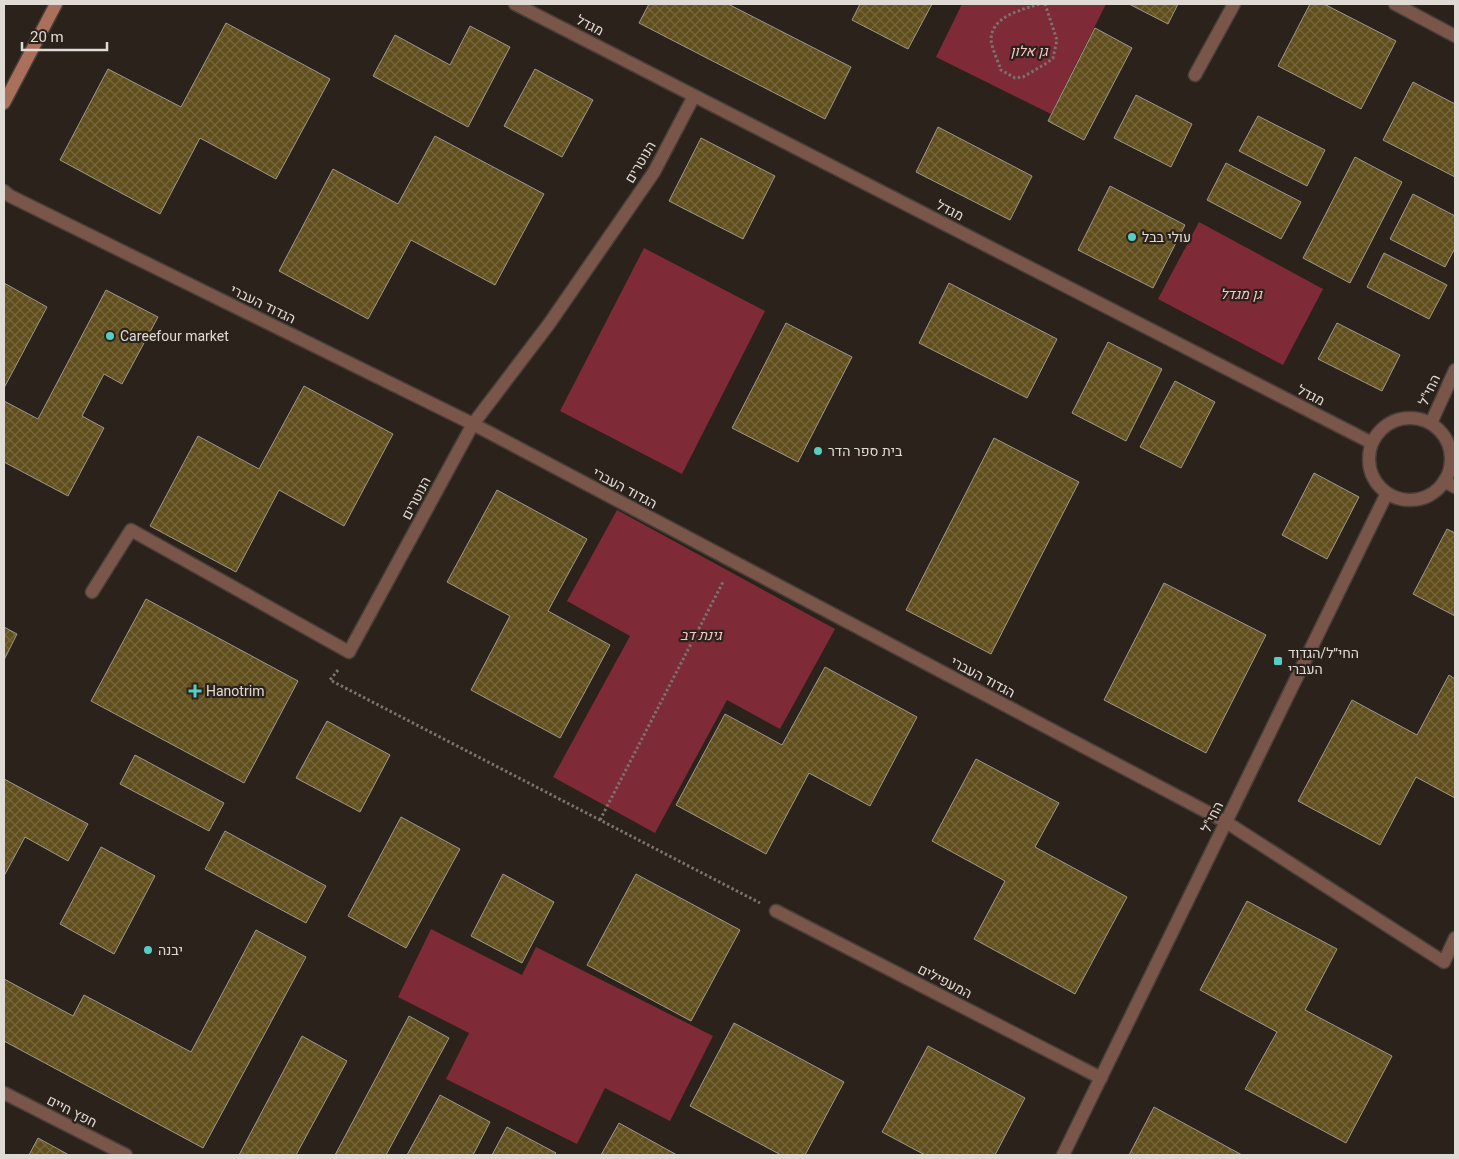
<svg xmlns="http://www.w3.org/2000/svg" width="1459" height="1159" font-family="Georgia,Heebo,serif">
	<style>
		.green { fill: #7e2a37 }
		.building { fill: url(#building-cross-hatch); stroke: #9c978b }
		.lines { fill: none; stroke-linecap: round; stroke-linejoin: round }
		.service-casing { stroke: #483f39; stroke-width: 15 }
		.minor-casing { stroke: #483f39; stroke-width: 15 }
		.tertiary-casing { stroke: #483f39; stroke-width: 15 }
		.secondary-casing { stroke: #483f39; stroke-width: 15 }
		.path { stroke: #7a726c; stroke-width: 3; stroke-dasharray: 2.5 2.5; stroke-linecap: butt }
		.service { stroke: #7a5549; stroke-width: 12 }
		.minor { stroke: #7a5549; stroke-width: 12 }
		.tertiary { stroke: #7a5549; stroke-width: 12 }
		.secondary { stroke: #ab705c; stroke-width: 12 }
		.poi-dot { fill: #56cec4; stroke: #2b221b; stroke-width: 2 }
		.labels { text-anchor: middle; stroke-width: 4.5; stroke-linejoin: round; paint-order: stroke }
		.street-label { font-size: 14px; fill: #e0dad5; stroke: #2b221b }
		.park-label { font-size: 14px; font-style: italic; fill: #f8c4c7; stroke: #2b221b }
		.poi-label { font-size: 14px; fill: #e0dad5; stroke: #2b221b; text-anchor: start }
	</style>
	<defs>
		<pattern id="building-cross-hatch" width="8" height="8" patternUnits="userSpaceOnUse" patternTransform="scale(1.25)"><rect width="8" height="8" fill="#604e1c"/><path d="M0 0l8 8M0 8l8-8" fill="none" stroke="#76673c"/></pattern>
	</defs>
	<rect width="100%" height="100%" fill="#2b221b"/>
	<path class="green" d="M962,4H1106L1051,114L936,57Z
		M1199,222L1323,289L1283,365L1158,299Z
		M644,248L765,311L682,474L560,411Z
		M617,510L835,629L780,729L727,700L655,833L553,777L630,636L567,601Z
		M431,929L522,975L536,947L713,1036L670,1121L605,1088L577,1144L446,1079L469,1033L398,997Z"/>
	<path class="building" d="M649,4H728L851,67L825,119L639,23Z
		M860,4H932L908,49L852,20Z
		M1129,4H1178L1168,24Z
		M1310,4H1324L1396,41L1361,109L1278,66Z
		M226,23L330,79L276,179L200,138L160,214L60,160L108,69L181,107Z
		M470,26L510,47L468,127L373,76L395,35L450,65Z
		M1095,28L1132,48L1084,140L1048,121Z
		M535,69L593,100L562,157L504,126Z
		M1413,82L1455,104V177L1383,140Z
		M1136,95L1192,124L1171,167L1114,138Z
		M1258,116L1325,150L1307,186L1239,151Z
		M938,127L1032,176L1010,220L916,172Z
		M435,136L544,194L495,285L411,240L368,319L279,271L333,169L398,204Z
		M701,138L775,176L743,239L669,201Z
		M1355,157L1402,182L1350,283L1303,258Z
		M1226,163L1301,202L1281,239L1207,200Z
		M1110,186L1185,225L1153,288L1078,250Z
		M1413,194L1455,216V248L1445,267L1390,239Z
		M1384,253L1447,285L1429,319L1367,287Z
		M4,283L47,307L4,388Z
		M949,283L1057,339L1027,398L919,343Z
		M106,290L158,317L122,384L104,374L82,416L104,428L68,496L4,462V401L38,419Z
		M786,323L852,357L798,462L732,428Z
		M1337,323L1400,355L1382,391L1318,359Z
		M1108,342L1162,369L1126,441L1072,413Z
		M1175,381L1215,402L1181,468L1140,447Z
		M304,386L393,434L344,526L279,490L236,572L150,526L198,436L259,469Z
		M994,438L1079,482L991,654L906,610Z
		M1314,473L1359,497L1327,559L1282,535Z
		M497,490L587,539L548,611L610,645L560,738L471,690L510,616L447,582Z
		M1447,529L1455,533V616L1413,594Z
		M1164,583L1266,635L1206,753L1104,700Z
		M146,599L298,681L244,783L91,701Z
		M4,627L17,634L4,660Z
		M825,667L917,717L870,806L809,773L766,854L676,805L725,714L782,745Z
		M1449,675L1455,679V798L1416,777L1380,845L1298,801L1352,700L1417,735Z
		M327,721L390,755L360,812L296,778Z
		M135,755L224,803L209,831L120,784Z
		M976,759L1059,803L1035,847L1127,897L1075,994L974,939L1005,881L932,841Z
		M4,779L88,824L68,861L25,837L4,876Z
		M401,817L460,849L406,948L348,916Z
		M225,831L326,886L306,923L205,869Z
		M101,847L155,876L114,954L60,924Z
		M503,874L554,902L522,963L471,936Z
		M636,874L740,930L691,1021L587,965Z
		M1247,901L1337,949L1305,1010L1392,1056L1346,1143L1245,1089L1277,1032L1200,990Z
		M256,930L306,957L203,1148L4,1041V979L73,1016L84,995L191,1052Z
		M409,1016L449,1038L386,1155H335Z
		M734,1023L844,1082L805,1155H781L690,1106Z
		M302,1036L347,1061L296,1155H239Z
		M928,1046L1025,1098L995,1155H925L882,1132Z
		M440,1095L490,1122L473,1155H407Z
		M1154,1107L1242,1155H1129Z
		M619,1123L677,1155H601Z
		M507,1127L556,1153L554,1155H492Z
		M38,1138L69,1155H29Z"/>
	<g class="lines">
		<defs>
			<path id="service" d="M1226,822L1444,962L1455,938"/>
			<path id="minor" d="M515,4L1372,443
				M1395,4L1455,36
				M1195,75L1234,4
				M4,191L10,196L473,424L1226,822
				M1444,481L1455,487
				M92,592L131,530L349,652L473,424L549,324L654,172L694,96
				M776,911L1101,1078
				M4,1093L126,1155"/>
			<path id="tertiary" d="M1369 459a41 41 0 1 1 82 0a41 41 0 1 1-82 0Z
				M1431,423L1455,370
				M1063,1155L1387,493"/>
			<path id="secondary" d="M4,103L56,4"/>
		</defs>
		<use href="#service" class="service-casing"/>
		<use href="#minor" class="minor-casing"/>
		<use href="#tertiary" class="tertiary-casing"/>
		<use href="#secondary" class="secondary-casing"/>
		<path class="path" d="M1039,4C1022,10 991,16 991,40C992,49 998,61 1001,70L1015,78L1023,77L1047,63L1053,58L1057,40L1045,4
			M338,670L330,680L760,903
			M600,820L724,580"/>
		<use href="#service" class="service"/>
		<use href="#minor" class="minor"/>
		<use href="#tertiary" class="tertiary"/>
		<use href="#secondary" class="secondary"/>
	</g>
	<g class="poi-dot">
		<circle cx="1132" cy="237" r="5"/>
		<circle cx="110" cy="336" r="5"/>
		<circle cx="818" cy="451" r="5"/>
		<rect x="1273" y="656" width="10" height="10" rx="2.5"/>
		<path d="M192.5 683.5h5v5h5v5h-5v5h-5v-5h-5v-5h5z"/>
		<circle cx="148" cy="950" r="5"/>
	</g>
	<g class="labels">
		<g class="street-label">
			<text transform="translate(590 25) rotate(27)" y="5">מגדל</text>
			<text transform="translate(640 162) rotate(-59)" y="5">הנוטרים</text>
			<text transform="translate(950 210) rotate(27)" y="5">מגדל</text>
			<text transform="translate(263 304) rotate(26)" y="5">הגדוד העברי</text>
			<text transform="translate(1429 390) rotate(-65)" y="5">החי"ל</text>
			<text transform="translate(1311 395) rotate(27)" y="5">מגדל</text>
			<text transform="translate(625 488) rotate(28)" y="5">הגדוד העברי</text>
			<text transform="translate(416 498) rotate(-62)" y="5">הנוטרים</text>
			<text transform="translate(983 677) rotate(28)" y="5">הגדוד העברי</text>
			<text transform="translate(1212 817) rotate(-64)" y="5">החי"ל</text>
			<text transform="translate(945 981) rotate(27)" y="5">המעפילים</text>
			<text transform="translate(72 1111) rotate(27)" y="5">חפץ חיים</text>
		</g>
		<g class="park-label">
			<text x="1029" y="56">גן אלון</text>
			<text x="1241" y="299">גן מגדל</text>
			<text x="701" y="640">גינת דב</text>
		</g>
		<g class="poi-label">
			<text x="1142" y="242">עולי בבל</text>
			<text x="120" y="341">Careefour market</text>
			<text x="828" y="456">בית ספר הדר</text>
			<text x="1288" y="658">החי״ל/הגדוד<tspan x="1288" dy="16">העברי</tspan></text>
			<text x="206" y="696">Hanotrim</text>
			<text x="158" y="955">יבנה</text>
		</g>
	</g>
	<rect width="1459" height="1159" fill="none" stroke="#e0dad5" stroke-width="10"/>
	<path d="M22 42v8h85v-8" fill="none" stroke="#e0dad5" stroke-width="2.5"/>
	<text x="30" y="42" font-size="15" fill="#e0dad5" stroke="#2b221b" stroke-width="4" paint-order="stroke">20 m</text>
</svg>
